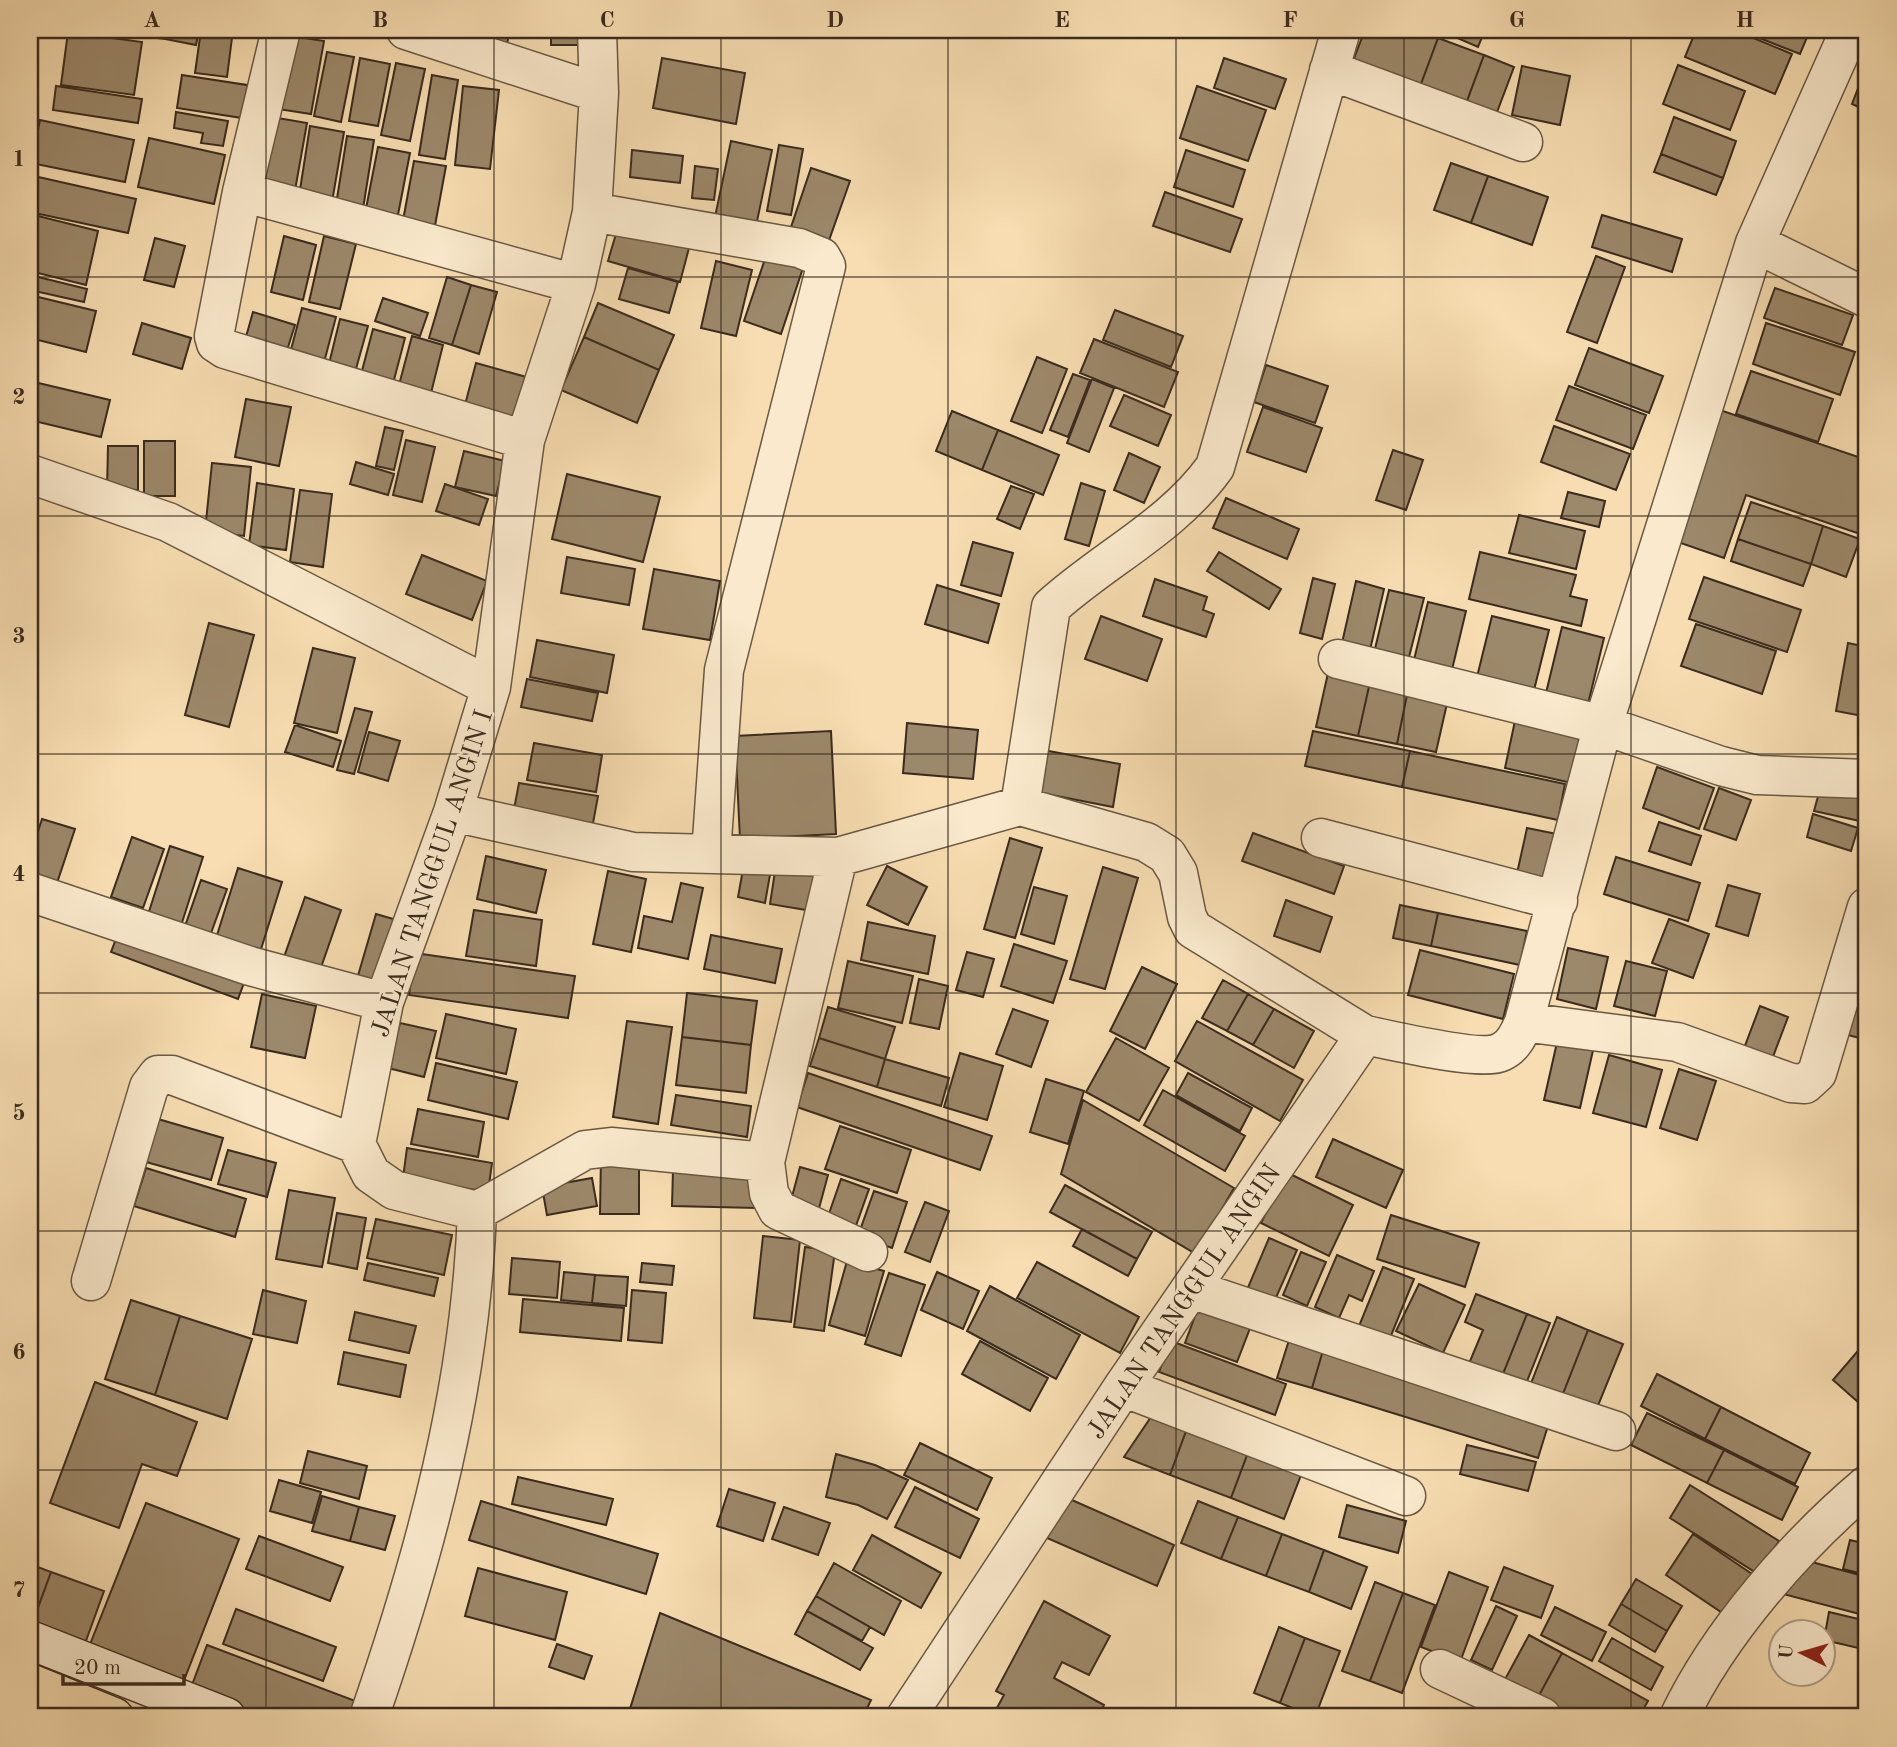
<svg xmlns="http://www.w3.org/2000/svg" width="1897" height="1747" font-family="'Old Standard TT',serif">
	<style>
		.building { fill: #9c886a; stroke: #3a2b1e; stroke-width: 2 }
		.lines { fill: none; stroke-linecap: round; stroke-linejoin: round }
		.minor-casing { stroke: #695843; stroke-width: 41 }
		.secondary-casing { stroke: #3a2b1e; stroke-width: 41 }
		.primary-casing { stroke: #3a2b1e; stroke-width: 41 }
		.minor { stroke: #fae9cc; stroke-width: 38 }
		.secondary { stroke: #fae9cc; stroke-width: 38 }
		.primary { stroke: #f7ddb1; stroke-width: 38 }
		.grid { fill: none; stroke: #3a2b1e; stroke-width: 2; stroke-opacity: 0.55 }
		.labels { text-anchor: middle; stroke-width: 5; stroke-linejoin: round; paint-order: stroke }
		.street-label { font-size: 26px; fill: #3a2b1e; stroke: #fae9cc }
		.neatline { fill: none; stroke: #3a2b1e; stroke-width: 2.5 }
		.grid-label { font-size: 23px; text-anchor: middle; font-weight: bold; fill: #3a2b1e }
	</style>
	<rect width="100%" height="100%" fill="#f7ddb1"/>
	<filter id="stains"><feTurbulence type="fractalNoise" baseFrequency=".00286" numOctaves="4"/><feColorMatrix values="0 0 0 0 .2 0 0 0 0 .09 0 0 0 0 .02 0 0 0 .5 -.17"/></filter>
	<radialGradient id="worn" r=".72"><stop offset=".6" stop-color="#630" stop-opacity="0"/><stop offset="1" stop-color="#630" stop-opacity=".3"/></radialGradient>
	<path class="building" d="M132,30H166L165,39L132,35Z
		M166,30H199L196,45L165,39Z
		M201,30H233L227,77L195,73Z
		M477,30H510L504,58L473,51Z
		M551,30H589V45H551Z
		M1365,30H1417L1438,38L1418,92L1351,66Z
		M1439,30H1485L1478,47Z
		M1696,30H1734L1792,54L1775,94L1685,57Z
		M1739,30H1810L1800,54Z
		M68,32L142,42L134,95L61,85Z
		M291,36L324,41L311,114L278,109Z
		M1438,38L1484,55L1464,109L1418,92Z
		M327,52L354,57L341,122L314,116Z
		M1484,55L1514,67L1494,120L1464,109Z
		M360,58L390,64L378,126L349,121Z
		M662,58L745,73L736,124L653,108Z
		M1224,58L1286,79L1275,109L1214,88Z
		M396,63L425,69L410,141L381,135Z
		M1678,65L1745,91L1730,130L1663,104Z
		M1867,65V111L1852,104Z
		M1522,66L1570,76L1560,125L1512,115Z
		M182,75L260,87L255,120L177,108Z
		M432,75L458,80L445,159L419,155Z
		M56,86L142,99L138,123L53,110Z
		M463,86L499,90L490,169L455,165Z
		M1197,86L1266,110L1248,161L1180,138Z
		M176,112L228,121L223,146L201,143L203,133L174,128Z
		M272,117L307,123L294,196L259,190Z
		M1674,117L1736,141L1723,178L1661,154Z
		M40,120L134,140L125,182L31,163Z
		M310,126L344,132L332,202L299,196Z
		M347,136L374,140L362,215L335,211Z
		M149,138L225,155L214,204L138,187Z
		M731,141L772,150L756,226L715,217Z
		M779,145L803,149L791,215L767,211Z
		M378,147L410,153L396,225L364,219Z
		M632,150L683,156L680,183L630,177Z
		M1186,150L1245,170L1233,207L1174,187Z
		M1661,154L1723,178L1716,195L1654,172Z
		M414,161L446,166L434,231L402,226Z
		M1451,163L1488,176L1471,223L1434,210Z
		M695,166L718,169L714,200L692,198Z
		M811,168L850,181L827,246L789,233Z
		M34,176L136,199L128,233L30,212Z
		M1488,176L1548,197L1532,245L1471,223Z
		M1165,192L1242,219L1230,252L1153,226Z
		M30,214L98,231L86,285L30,271Z
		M1602,215L1682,239L1672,272L1592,247Z
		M618,227L689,248L680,282L608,261Z
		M284,236L316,245L303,300L271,292Z
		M324,236L356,244L340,309L309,302Z
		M155,238L185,246L174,287L144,280Z
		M766,256L803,268L781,334L744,321Z
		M1596,256L1625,267L1597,343L1567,332Z
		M716,261L752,270L736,336L701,328Z
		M628,268L678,282L669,313L619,299Z
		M30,275L87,289L84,302L30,290Z
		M447,277L471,285L452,345L429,338Z
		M471,285L497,292L479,354L452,345Z
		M1775,288L1853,315L1842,345L1764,318Z
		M30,295L96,311L86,352L30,338Z
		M383,298L428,313L420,336L375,321Z
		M598,303L674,335L659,370L584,337Z
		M302,308L336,317L322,370L288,361Z
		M1115,310L1183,336L1171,367L1103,340Z
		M253,312L295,325L283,363L242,351Z
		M340,319L368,326L352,383L326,376Z
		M142,323L191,338L182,369L133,354Z
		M1766,323L1855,352L1840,395L1753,364Z
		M373,329L405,338L390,395L358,386Z
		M412,336L443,345L427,409L395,400Z
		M584,337L659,370L637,423L561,390Z
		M1094,339L1178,372L1164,407L1080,373Z
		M1589,348L1663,376L1649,413L1575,385Z
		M1037,357L1067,369L1042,433L1011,421Z
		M476,363L530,378L515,434L461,420Z
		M1266,365L1328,386L1315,423L1254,402Z
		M1751,371L1833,399L1818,442L1736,414Z
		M1073,374L1090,380L1068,437L1050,430Z
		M1092,379L1114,388L1089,452L1067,443Z
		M30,381L110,400L101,437L30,420Z
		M1569,386L1646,415L1633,449L1556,420Z
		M1124,395L1171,415L1158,446L1110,426Z
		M246,399L291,407L279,466L235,457Z
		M1263,407L1322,428L1306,472L1247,452Z
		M1714,408L1867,460V522L1863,535L1746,495L1724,558L1669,539Z
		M952,411L998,430L982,470L936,451Z
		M1554,426L1630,454L1616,490L1541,462Z
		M385,427L403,431L394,470L376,466Z
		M998,430L1059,455L1043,495L982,470Z
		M406,440L435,447L422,502L393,495Z
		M144,441H175V496H144Z
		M108,446H138V490H107Z
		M1393,450L1423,460L1406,510L1376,500Z
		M464,451L505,461L496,496L455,487Z
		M1129,453L1160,467L1144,503L1114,490Z
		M356,462L394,474L388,495L350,484Z
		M212,463L251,467L244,536L205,531Z
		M567,474L660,497L643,562L552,539Z
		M257,483L294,489L286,550L249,545Z
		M1081,483L1105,491L1089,546L1065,539Z
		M445,484L488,499L479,525L436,511Z
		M1011,486L1034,494L1020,529L997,519Z
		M300,490L332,494L323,567L290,562Z
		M1568,492L1605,501L1599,527L1561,518Z
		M1226,498L1299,529L1287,559L1213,528Z
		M1751,502L1823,526L1811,564L1738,539Z
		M1519,515L1585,531L1576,569L1509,553Z
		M1823,526L1860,539L1846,577L1811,564Z
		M1738,539L1811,564L1803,586L1731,561Z
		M973,542L1013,553L1001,596L961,585Z
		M1219,552L1281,589L1269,609L1207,571Z
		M1480,552L1576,575L1570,596L1587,600L1581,626L1469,599Z
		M422,555L487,581L472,620L406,594Z
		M567,557L635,569L629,605L561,593Z
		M654,569L720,581L710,640L643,629Z
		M1704,577L1801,610L1787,652L1689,619Z
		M1313,578L1335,584L1322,639L1300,633Z
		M1155,579L1207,597L1203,610L1214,614L1206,637L1143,616Z
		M1356,581L1384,589L1370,650L1342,643Z
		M937,585L999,604L988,643L925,624Z
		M1389,590L1424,598L1408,661L1374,653Z
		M1428,602L1466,611L1450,678L1412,668Z
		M1101,616L1162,639L1147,681L1085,659Z
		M1492,616L1549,630L1533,694L1476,681Z
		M209,623L254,635L229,727L185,715Z
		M1696,624L1776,651L1762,694L1681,666Z
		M1562,627L1604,638L1587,708L1545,697Z
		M537,640L614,655L607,693L530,677Z
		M1848,643L1867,647V692L1863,716L1836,711Z
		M313,648L355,658L337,733L294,723Z
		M1328,673L1370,682L1358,736L1316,727Z
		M527,679L598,693L592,721L521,707Z
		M1370,682L1408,690L1397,744L1358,736Z
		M1408,690L1448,699L1436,752L1397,744Z
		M355,708L372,712L354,774L337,770Z
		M1516,716L1583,731L1572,783L1505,768Z
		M907,723L978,730L973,779L903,773Z
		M295,725L341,741L333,767L285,752Z
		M831,731L836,834L740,839L735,736Z
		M1313,731L1410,751L1402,787L1305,766Z
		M369,732L400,741L388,781L358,772Z
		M534,743L602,755L596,792L527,780Z
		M1043,750L1120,764L1113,807L1036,792Z
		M1410,751L1565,784L1558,820L1402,787Z
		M1657,767L1714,788L1699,829L1643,808Z
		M519,783L598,796L591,834L512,820Z
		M1719,788L1751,800L1736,840L1704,829Z
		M1820,789L1866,800L1860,821L1814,811Z
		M1813,814L1858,828L1851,851L1807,837Z
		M42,819L75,829L55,889L30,881V856Z
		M1659,822L1701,836L1691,865L1649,851Z
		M1527,828L1567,836L1554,895L1514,887Z
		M1253,833L1344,866L1334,894L1242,861Z
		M132,837L164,849L143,908L111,897Z
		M1010,838L1042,848L1015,938L984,929Z
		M170,846L203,857L178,935L145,924Z
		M486,856L546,870L536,913L477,899Z
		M1616,857L1700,883L1688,921L1604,894Z
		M744,864L771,869L765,903L738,897Z
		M776,865L818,872L812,911L770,904Z
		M887,866L927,887L908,925L867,905Z
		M1103,867L1138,878L1105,989L1070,979Z
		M238,868L282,882L257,962L213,948Z
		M608,871L646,879L631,952L593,944Z
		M201,880L227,889L207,944L182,935Z
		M681,883L703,888L688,959L638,948L644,916L672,922Z
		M1728,885L1760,894L1748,936L1716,926Z
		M1034,887L1067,896L1054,944L1021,934Z
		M305,897L341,910L318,976L282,963Z
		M1286,900L1332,917L1320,952L1274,936Z
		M1400,905L1438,913L1431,946L1393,938Z
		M474,910L542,920L536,966L466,956Z
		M1438,913L1527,931L1520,965L1431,946Z
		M376,914L400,921L381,987L357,979Z
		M1669,919L1709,934L1693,978L1652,963Z
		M868,922L935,936L928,974L861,960Z
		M121,926L248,972L238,999L111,952Z
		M711,935L782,949L775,983L704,969Z
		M1014,944L1067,961L1053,1003L1001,986Z
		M1568,948L1608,957L1596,1009L1557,999Z
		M1420,950L1514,974L1503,1019L1408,995Z
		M967,952L994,959L983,997L956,990Z
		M415,953L575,976L568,1018L409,995Z
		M848,961L913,976L902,1023L838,1008Z
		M1626,961L1667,971L1655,1016L1614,1006Z
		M1142,967L1177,984L1145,1049L1110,1031Z
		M919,979L948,986L939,1029L910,1023Z
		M1223,980L1248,994L1227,1031L1202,1018Z
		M687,993L757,1001L751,1045L682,1037Z
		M262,994L316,1006L305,1058L251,1047Z
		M1248,994L1274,1009L1253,1045L1227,1031Z
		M1856,1003L1867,1005V1040L1848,1035Z
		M1760,1006L1788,1017L1768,1070L1740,1059Z
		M828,1007L895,1027L885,1059L819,1038Z
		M1013,1009L1048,1021L1031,1067L996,1054Z
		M1274,1009L1314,1031L1294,1068L1253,1045Z
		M446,1014L516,1029L506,1074L436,1058Z
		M627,1021L672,1027L658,1124L613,1117Z
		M1197,1021L1303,1080L1280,1121L1175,1061Z
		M400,1023L436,1031L424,1077L388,1068Z
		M682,1037L751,1045L746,1093L676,1085Z
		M819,1038L885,1059L877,1087L810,1066Z
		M1116,1038L1169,1068L1139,1121L1086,1092Z
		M1558,1038L1594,1046L1580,1108L1544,1100Z
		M960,1053L1003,1066L987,1120L944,1107Z
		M1609,1055L1662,1070L1646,1127L1593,1113Z
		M885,1059L949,1078L941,1106L877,1087Z
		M436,1063L517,1082L508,1119L428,1100Z
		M1679,1069L1716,1081L1697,1140L1660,1128Z
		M808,1073L992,1136L980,1170L797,1107Z
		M1188,1073L1252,1108L1240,1131L1176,1095Z
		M1046,1079L1084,1091L1068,1144L1030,1132Z
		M1163,1090L1245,1136L1225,1171L1144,1125Z
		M676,1095L751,1106L747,1137L671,1125Z
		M1083,1100L1234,1188L1196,1254L1061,1174Z
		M418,1109L484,1122L478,1157L411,1144Z
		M158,1119L223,1138L211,1180L146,1162Z
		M840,1126L911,1150L897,1193L825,1169Z
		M1333,1139L1403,1170L1386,1208L1316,1177Z
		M407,1148L492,1163L488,1192L403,1178Z
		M228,1150L276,1163L267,1197L218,1184Z
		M601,1155L639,1156V1214H600Z
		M800,1167L828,1175L818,1212L790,1204Z
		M146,1168L246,1199L235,1237L134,1206Z
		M673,1169L757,1172L756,1208L672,1206Z
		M1286,1172L1353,1205L1329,1256L1261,1223Z
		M592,1178L597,1206L547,1215L542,1187Z
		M841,1179L869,1189L853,1234L825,1225Z
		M1065,1185L1152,1232L1137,1259L1050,1212Z
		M289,1190L335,1198L322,1267L276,1259Z
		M874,1191L907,1202L892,1248L858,1236Z
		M925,1202L949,1211L930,1262L905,1252Z
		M337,1213L366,1218L357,1269L328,1263Z
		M1391,1215L1479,1243L1465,1287L1377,1259Z
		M376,1219L452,1235L444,1275L367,1258Z
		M1082,1229L1137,1259L1128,1276L1073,1246Z
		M763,1236L800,1240L791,1322L754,1318Z
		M1269,1238L1297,1250L1271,1309L1244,1297Z
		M805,1247L835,1251L824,1331L794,1327Z
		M1301,1252L1326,1262L1307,1306L1283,1295Z
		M1337,1255L1374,1271L1362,1301L1349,1295L1339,1318L1315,1307Z
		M512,1258L560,1262L557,1298L509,1294Z
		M847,1261L884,1271L865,1336L829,1325Z
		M1037,1262L1139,1317L1120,1353L1017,1298Z
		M368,1263L438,1278L434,1296L364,1280Z
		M642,1263L674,1266L672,1285L640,1282Z
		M1383,1267L1414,1279L1386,1348L1355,1336Z
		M564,1272L595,1275L592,1303L561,1300Z
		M937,1272L979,1291L963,1329L921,1310Z
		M889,1273L925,1285L901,1356L865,1344Z
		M595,1275L628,1277L626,1306L592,1303Z
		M1419,1284L1465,1305L1443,1353L1396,1331Z
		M990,1286L1080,1335L1056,1379L967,1331Z
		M263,1290L306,1301L297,1343L253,1334Z
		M632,1290L666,1293L662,1343L628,1340Z
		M1476,1294L1527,1314L1501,1379L1468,1366L1483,1330L1465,1322Z
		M523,1299L624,1308L621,1341L520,1332Z
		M131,1300L180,1316L155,1395L105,1379Z
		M1200,1303L1252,1323L1237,1362L1185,1343Z
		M355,1312L416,1326L409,1353L349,1340Z
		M1527,1314L1550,1323L1524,1389L1501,1379Z
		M180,1316L252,1339L227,1419L155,1395Z
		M1557,1317L1588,1330L1559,1404L1528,1391Z
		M1588,1330L1623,1344L1593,1418L1559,1404Z
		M1290,1337L1324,1347L1312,1388L1277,1378Z
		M980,1341L1048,1378L1030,1411L962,1374Z
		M1171,1341L1286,1384L1275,1415L1159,1372Z
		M1863,1345L1867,1349V1410L1833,1380Z
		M1324,1347L1551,1416L1538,1458L1312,1388Z
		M344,1352L406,1365L400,1397L338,1384Z
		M1657,1374L1721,1407L1705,1439L1641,1406Z
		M95,1382L197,1422L177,1476L142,1464L119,1528L50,1503Z
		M1721,1407L1810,1453L1795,1484L1705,1439Z
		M1647,1413L1724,1450L1707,1483L1631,1445Z
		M1151,1417L1186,1431L1170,1475L1124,1457Z
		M1186,1431L1247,1455L1231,1498L1170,1475Z
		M920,1443L992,1478L977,1510L904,1475Z
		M1467,1445L1536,1462L1528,1491L1460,1474Z
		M1724,1450L1798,1487L1782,1520L1707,1483Z
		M308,1451L367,1466L359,1499L300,1483Z
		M836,1454L875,1465L908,1480L887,1519L858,1505L826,1497Z
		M1247,1455L1301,1475L1284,1519L1231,1498Z
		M518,1477L613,1499L606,1525L512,1504Z
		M279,1480L321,1492L312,1523L270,1511Z
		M1690,1485L1779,1541L1758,1574L1670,1518Z
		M915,1487L979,1519L960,1558L895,1527Z
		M729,1489L775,1503L763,1541L717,1526Z
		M322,1496L359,1507L350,1541L312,1531Z
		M1065,1497L1174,1545L1157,1586L1047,1538Z
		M481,1501L658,1554L646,1594L469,1540Z
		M1198,1501L1238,1517L1221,1559L1181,1543Z
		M146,1503L239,1539L183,1683L89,1647Z
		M1347,1505L1406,1521L1398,1553L1339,1537Z
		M359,1507L395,1516L385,1550L350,1541Z
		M784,1507L830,1523L818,1555L772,1539Z
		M1238,1517L1282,1534L1266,1576L1221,1559Z
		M1282,1534L1324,1550L1309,1592L1266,1576Z
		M1693,1534L1752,1574L1724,1614L1666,1575Z
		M872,1535L941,1573L921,1608L853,1570Z
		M259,1536L343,1567L330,1601L246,1569Z
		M1850,1540L1867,1544V1575L1843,1569Z
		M1324,1550L1367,1567L1351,1609L1309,1592Z
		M1808,1561L1867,1577V1616L1783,1594Z
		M834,1563L901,1601L884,1635L816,1596Z
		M30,1564L51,1572L30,1629Z
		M1504,1567L1553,1586L1541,1618L1491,1600Z
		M478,1568L567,1592L555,1640L465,1616Z
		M51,1572L104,1591L83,1649L30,1630Z
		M1449,1572L1488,1587L1460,1662L1421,1647Z
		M1636,1579L1682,1606L1667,1631L1621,1604Z
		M1375,1582L1403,1593L1370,1681L1342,1671Z
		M1403,1593L1435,1605L1402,1693L1370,1681Z
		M816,1596L870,1627L862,1641L807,1611Z
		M1044,1601L1110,1636L1089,1675L1062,1662L1054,1678L1104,1705L1098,1717H992L1004,1695L996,1691Z
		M1621,1604L1667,1631L1655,1652L1609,1625Z
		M1496,1606L1517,1616L1492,1670L1471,1660Z
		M1555,1607L1606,1632L1592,1661L1541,1635Z
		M236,1609L336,1647L323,1681L223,1644Z
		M807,1611L873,1648L860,1670L795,1634Z
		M1829,1612L1867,1621V1650L1824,1640Z
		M660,1613L871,1700L863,1717H641L629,1712Z
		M1279,1627L1305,1638L1280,1703L1254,1693Z
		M1529,1635L1562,1653L1536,1701L1503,1683Z
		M1305,1638L1340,1651L1315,1717L1280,1703Z
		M1612,1638L1663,1667L1651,1690L1599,1661Z
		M557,1644L592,1656L584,1679L549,1667Z
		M207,1645L358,1702L352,1717H252L189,1693Z
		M1562,1653L1648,1701L1639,1717H1565L1536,1701Z"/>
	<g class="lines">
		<defs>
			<path id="minor" d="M281,30L242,192L214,336L216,343L225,349L525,440
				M406,30L599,93
				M1329,70L1523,142
				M242,192L576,284
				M592,212L799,248L821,257L826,266L724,670L711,854
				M1755,243L1867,298
				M30,474L168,522L491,687
				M1338,659L1603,725L1721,766L1757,775L1867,779
				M1020,806L1051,607C1105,558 1172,527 1215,467L1341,30
				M453,812L633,852L838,857L1020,806L1146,842L1167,855L1178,873L1187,917L1193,929L1365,1035
				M1321,838L1558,901
				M30,892L250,966L384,1002
				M1524,1022L1677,1042L1791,1083L1805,1084L1817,1073L1867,907
				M765,1162L769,1193L778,1210L868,1252
				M477,1211L585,1150L611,1147L765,1162L838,857
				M91,1281L149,1087L158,1075H172L356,1144
				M1191,1289L1616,1431
				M1123,1387L1406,1496
				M1440,1669L1542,1717
				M369,1717C426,1552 471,1386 477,1211L394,1190L371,1174L356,1144L384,1002L453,812L491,687L525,440L576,284L592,212L599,93L597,30
				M906,1717L1123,1387L1365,1035C1390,1040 1482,1062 1501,1052C1513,1047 1519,1034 1524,1022L1603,725L1755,243L1850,30
				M1679,1717C1719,1633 1796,1545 1867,1485"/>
			<path id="secondary" d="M30,1640L226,1717"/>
			<path id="primary" d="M30,1683L114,1717"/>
		</defs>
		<use href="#minor" class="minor-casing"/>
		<use href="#secondary" class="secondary-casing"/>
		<use href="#primary" class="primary-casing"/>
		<use href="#minor" class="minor"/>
		<use href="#secondary" class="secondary"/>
		<use href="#primary" class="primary"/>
	</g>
	<path class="grid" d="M266,30V1717M494,30V1717M721,30V1717M948,30V1717M1176,30V1717M1404,30V1717M1631,30V1717M30,277H1867M30,516H1867M30,754H1867M30,993H1867M30,1231H1867M30,1470H1867"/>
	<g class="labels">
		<g class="street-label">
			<text transform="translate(431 873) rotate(-72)" y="9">JALAN TANGGUL ANGIN I</text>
			<text transform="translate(1183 1301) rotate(-56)" y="9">JALAN TANGGUL ANGIN</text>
		</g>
	</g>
	<rect width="1897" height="1747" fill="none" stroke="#f7ddb1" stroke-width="77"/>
	<g transform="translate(1802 1653) rotate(275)"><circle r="33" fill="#fae9cc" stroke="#ad9d86" stroke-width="2"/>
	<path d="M0-5L12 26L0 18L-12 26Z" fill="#8f2418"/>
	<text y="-10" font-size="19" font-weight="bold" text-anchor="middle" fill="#3a2b1e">U</text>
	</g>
	<path d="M63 1674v10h121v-10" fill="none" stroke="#3a2b1e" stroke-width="3.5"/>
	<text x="74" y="1674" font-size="21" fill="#3a2b1e" stroke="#fae9cc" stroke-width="5" paint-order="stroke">20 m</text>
	<rect x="38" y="38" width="1820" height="1670" class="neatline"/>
	<g class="grid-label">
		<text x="152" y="27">A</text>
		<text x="380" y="27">B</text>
		<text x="607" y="27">C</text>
		<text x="835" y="27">D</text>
		<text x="1062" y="27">E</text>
		<text x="1290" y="27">F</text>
		<text x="1517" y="27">G</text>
		<text x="1745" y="27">H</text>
		<text x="19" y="166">1</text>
		<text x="19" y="404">2</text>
		<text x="19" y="643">3</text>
		<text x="19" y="881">4</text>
		<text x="19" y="1120">5</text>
		<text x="19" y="1359">6</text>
		<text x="19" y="1597">7</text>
	</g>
	<rect width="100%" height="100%" filter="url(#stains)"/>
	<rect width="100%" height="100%" fill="url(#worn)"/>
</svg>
